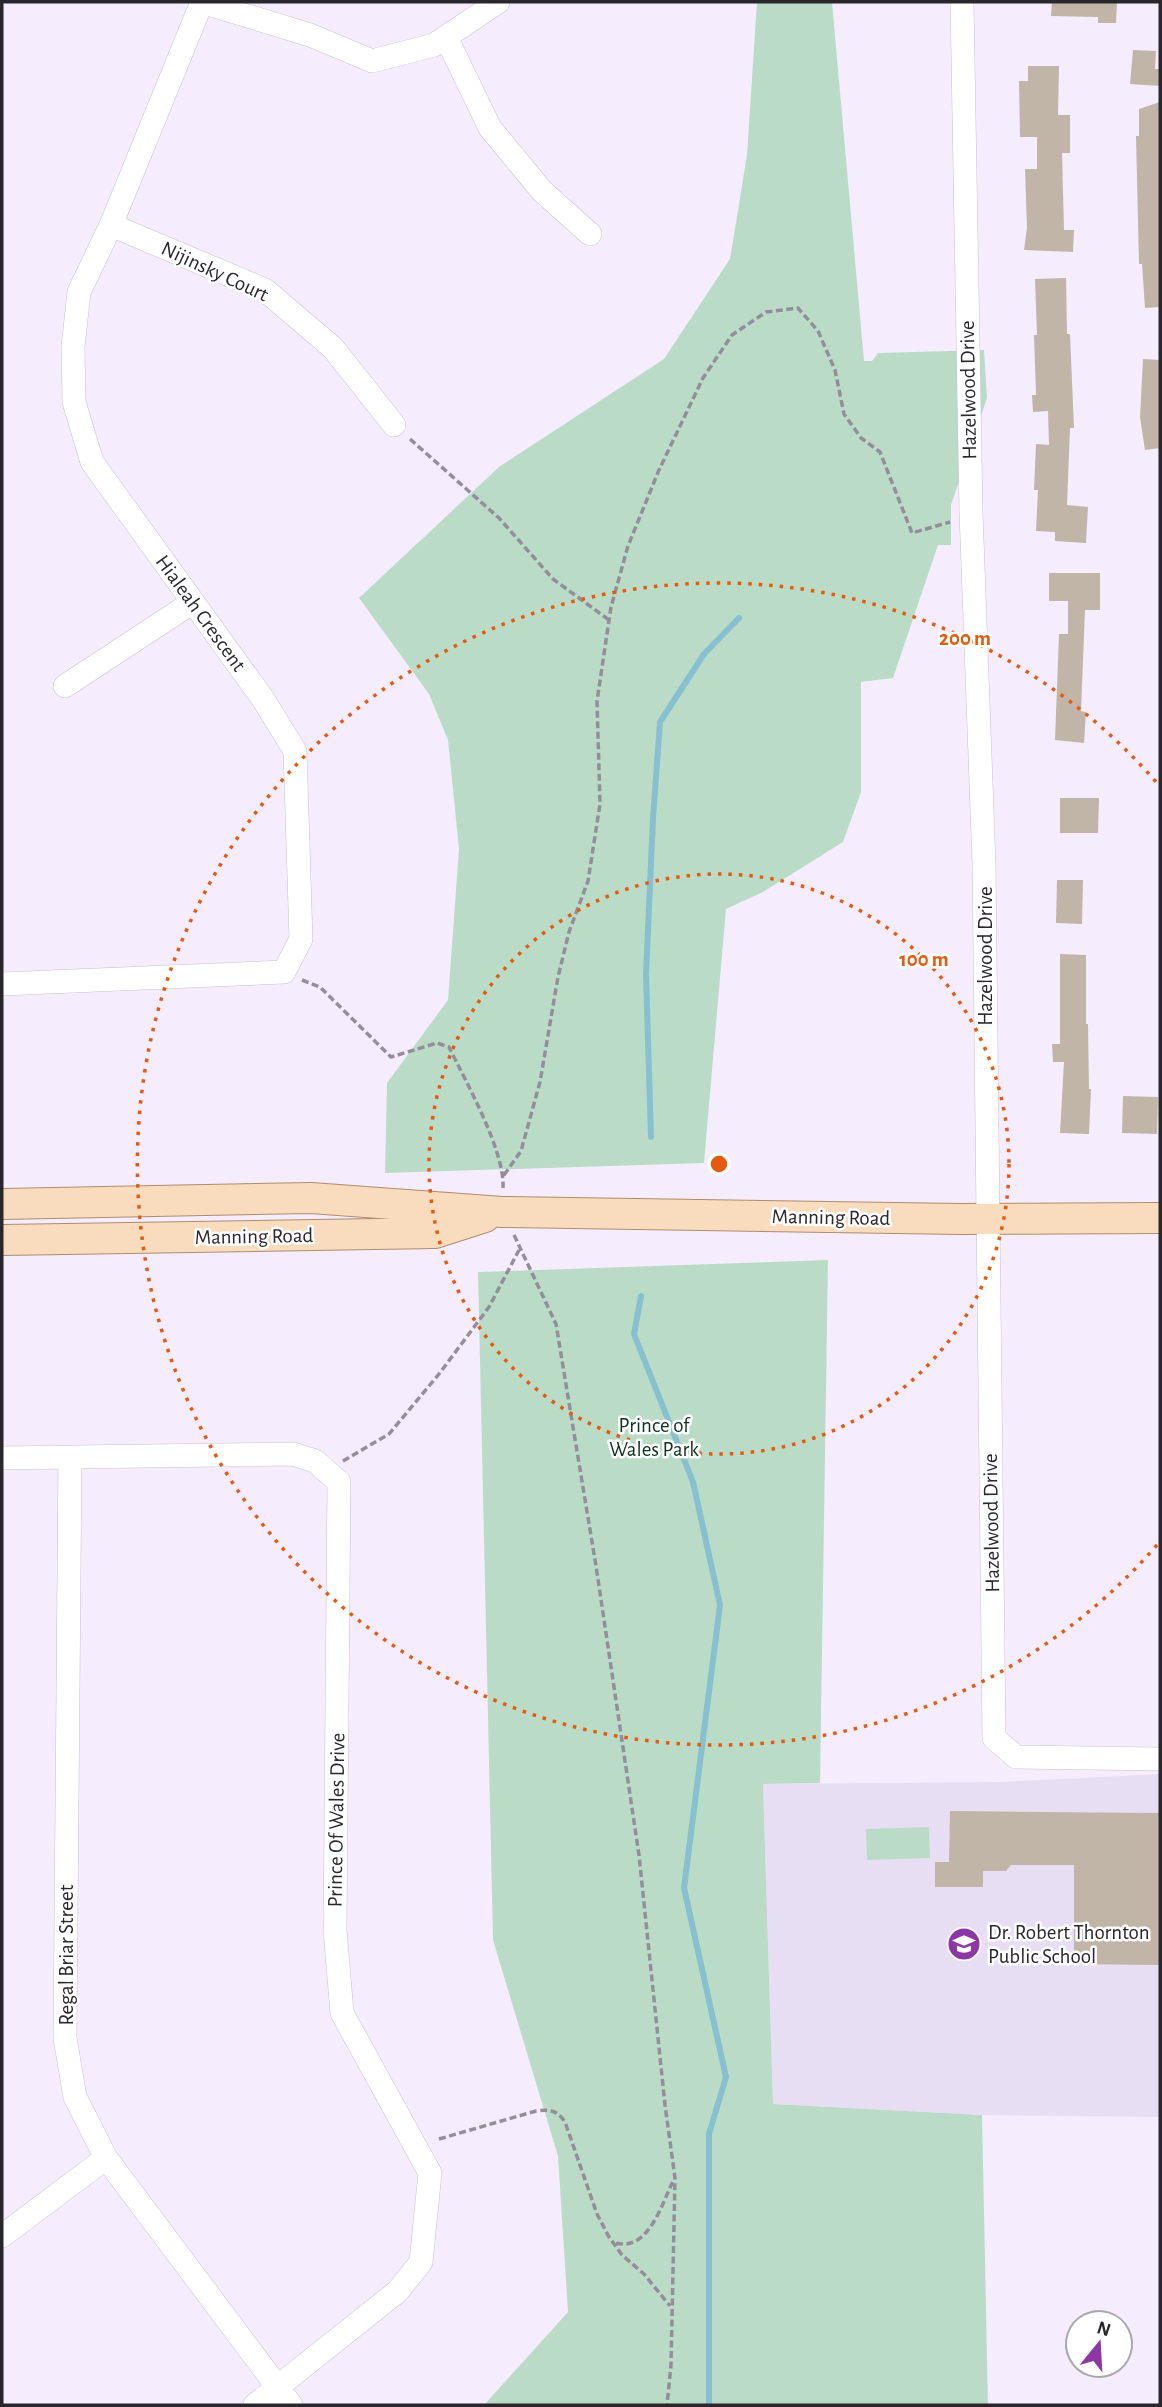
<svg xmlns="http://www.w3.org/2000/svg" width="1162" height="2407" font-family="'Alegreya Sans',sans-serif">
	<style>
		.education { fill: #e7def4 }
		.green { fill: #badcc7 }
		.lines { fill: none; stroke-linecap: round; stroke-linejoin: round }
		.stream { stroke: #87c0d0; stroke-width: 6 }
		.building { fill: #c1b5a8 }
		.minor-casing { stroke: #c8c0d0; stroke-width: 24 }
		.major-casing { stroke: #ad8d6e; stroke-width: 32 }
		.path { stroke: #948e9a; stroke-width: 3.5; stroke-dasharray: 7 3.5; stroke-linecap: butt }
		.minor { stroke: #fff; stroke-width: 23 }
		.major { stroke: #f8dcbd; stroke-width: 30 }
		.ring { fill: none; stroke: #e8590c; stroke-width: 3.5; stroke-dasharray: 3.5 7 }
		.labels { text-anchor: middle; stroke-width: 5; stroke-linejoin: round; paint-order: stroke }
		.street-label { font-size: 21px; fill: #29262c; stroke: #fff }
		.park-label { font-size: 21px; fill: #0d3320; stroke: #fff }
		.poi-label { font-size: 21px; fill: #29262c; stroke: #fff; text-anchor: start }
		.centre { fill: #e8590c; stroke: #fff; stroke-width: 3.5 }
		.ring-label { font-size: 21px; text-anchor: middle; font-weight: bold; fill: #e8590c; stroke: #fff; stroke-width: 5; stroke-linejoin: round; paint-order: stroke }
	</style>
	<rect width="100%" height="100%" fill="#f5edfd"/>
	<path class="education" d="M1160,1774V2117L982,2115L773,2104L763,1784L1001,1782Z"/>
	<path class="green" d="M757,2H832L864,361H872L878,353L984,350L987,398L951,505V545H938L893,678L861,682V792L843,842L763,892L726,909L704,1163L385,1173L387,1083L448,1000L459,849L448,740L429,694L359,598L499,467L664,359L730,259L747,155Z
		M828,1260L820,1783L763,1784L773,2104L982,2115L988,2405H484L568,2312L558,2156L493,1940L478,1272Z
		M929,1827L930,1858L867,1860L866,1829Z"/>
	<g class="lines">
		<path class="stream" d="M651,1137L646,974L653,818L660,722L704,654L739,618
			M641,1296L634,1334L693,1482L720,1605L684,1888L726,2077L709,2134V2405"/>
	</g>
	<path class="building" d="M1052,2H1117L1116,23H1098V17L1051,16Z
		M1133,50L1156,51L1155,69H1160V86L1130,84Z
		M1028,66H1059L1058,115H1070V153H1062L1064,230H1074L1073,252L1024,250L1027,228L1025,169H1037V137H1020L1019,81H1028Z
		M1160,102V307L1145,308L1142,264H1139L1136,136H1139V109Z
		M1066,278L1067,334H1070L1074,428H1070L1067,505L1088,507L1086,543L1055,541V532L1036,531L1038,490H1034L1036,444L1049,445L1048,411L1033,412L1032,395H1036L1034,335H1037L1035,279Z
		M1143,359L1160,360V448L1145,450L1140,417Z
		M1049,573H1100V610H1085L1081,711L1086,712L1084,743L1055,740L1059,634H1068V601H1049Z
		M1060,798H1099L1098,833H1060Z
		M1057,880H1083L1082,924L1056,923Z
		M1060,954L1086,955V1024H1088L1089,1089H1091L1089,1134L1060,1133L1064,1062H1053L1052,1044H1060Z
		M1123,1096L1158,1097L1157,1134L1122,1133Z
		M950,1811L1160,1813V1965L1074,1964V1865H1011L1006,1871H983V1887H935V1862H949Z"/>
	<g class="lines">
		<defs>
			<path id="minor" d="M202,2L310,35L372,61L434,45L498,2
				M962,2L971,512L984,864L994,1738L1016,1757L1160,1759
				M446,37L490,128L542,191L590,234
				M111,225L265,290L333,348L394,425
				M65,686L193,602
				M2,984L284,972L301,939L295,751L263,699L92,462L74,402L73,347L79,292L111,225L202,2
				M2,1458L293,1454L315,1461L339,1482L335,1930L342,2013L430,2173L421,2262L398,2291L255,2405
				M70,1458L65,2038L75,2097L106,2158L291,2405
				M2,2236L106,2158"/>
			<path id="major" d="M2,1204L311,1198L502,1212L961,1219L1160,1218
				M2,1240L435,1233L485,1217"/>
		</defs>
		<use href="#minor" class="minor-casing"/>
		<use href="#major" class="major-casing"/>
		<path class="path" d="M410,439L499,518L553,579L609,620
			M302,980L320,987L391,1057L437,1043L449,1047C466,1082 505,1151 503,1188
			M504,1175L521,1151L540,1082L558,977L569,932L588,881L600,804L597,701L611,607L628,546L659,470L703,378L732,335L766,312L798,308L818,331L835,370L844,414L861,438L880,452L912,533L950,522
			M514,1235L556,1324L596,1566L639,1855L665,2105L675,2178L671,2365L667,2405
			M343,1461L389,1434L439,1374L489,1307L519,1250
			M439,2139L536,2111C550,2109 557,2110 565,2122L597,2214L609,2237L622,2255L644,2274L670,2306
			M616,2243C648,2252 662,2204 673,2181"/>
		<use href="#minor" class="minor"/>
		<use href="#major" class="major"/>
	</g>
	<g class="ring">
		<circle cx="719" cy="1164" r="290"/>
		<path d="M1157 1545A581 581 0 1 1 1157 783"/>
	</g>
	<defs>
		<symbol id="school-disc" viewBox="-11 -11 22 22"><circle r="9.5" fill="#8b38a6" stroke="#fff"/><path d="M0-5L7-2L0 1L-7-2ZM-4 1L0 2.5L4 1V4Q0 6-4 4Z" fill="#fff"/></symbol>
	</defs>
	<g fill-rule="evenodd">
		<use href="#school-disc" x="945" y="1925" width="38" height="38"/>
	</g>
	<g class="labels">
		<g class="street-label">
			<text transform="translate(215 271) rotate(25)" y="7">Nijinsky Court</text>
			<text transform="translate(968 390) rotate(-91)" y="7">Hazelwood Drive</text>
			<text transform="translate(201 613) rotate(54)" y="7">Hialeah Crescent</text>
			<text transform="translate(985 956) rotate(-90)" y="7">Hazelwood Drive</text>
			<text transform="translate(831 1217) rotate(1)" y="7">Manning Road</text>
			<text transform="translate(254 1236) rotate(-1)" y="7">Manning Road</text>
			<text transform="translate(991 1523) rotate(-91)" y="7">Hazelwood Drive</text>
			<text transform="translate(336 1820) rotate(-89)" y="7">Prince Of Wales Drive</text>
			<text transform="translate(66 1955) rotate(-90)" y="7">Regal Briar Street</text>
		</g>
		<g class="park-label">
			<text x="654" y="1432">Prince of<tspan x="654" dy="24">Wales Park</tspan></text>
		</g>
		<g class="poi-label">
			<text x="988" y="1939">Dr. Robert Thornton<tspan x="988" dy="24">Public School</tspan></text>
		</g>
	</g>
	<circle cx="719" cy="1164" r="10" class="centre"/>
	<g class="ring-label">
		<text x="965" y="645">200 m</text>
		<text x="924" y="966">100 m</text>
	</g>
	<rect width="1162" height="2407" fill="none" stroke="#29262c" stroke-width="7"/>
	<g transform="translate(1099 2344) rotate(18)"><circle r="33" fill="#ffffff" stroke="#a9a8ab" stroke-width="2"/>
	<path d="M0-5L12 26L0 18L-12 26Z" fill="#8b38a6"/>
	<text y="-10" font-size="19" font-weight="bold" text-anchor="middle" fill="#29262c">N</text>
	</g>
</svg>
